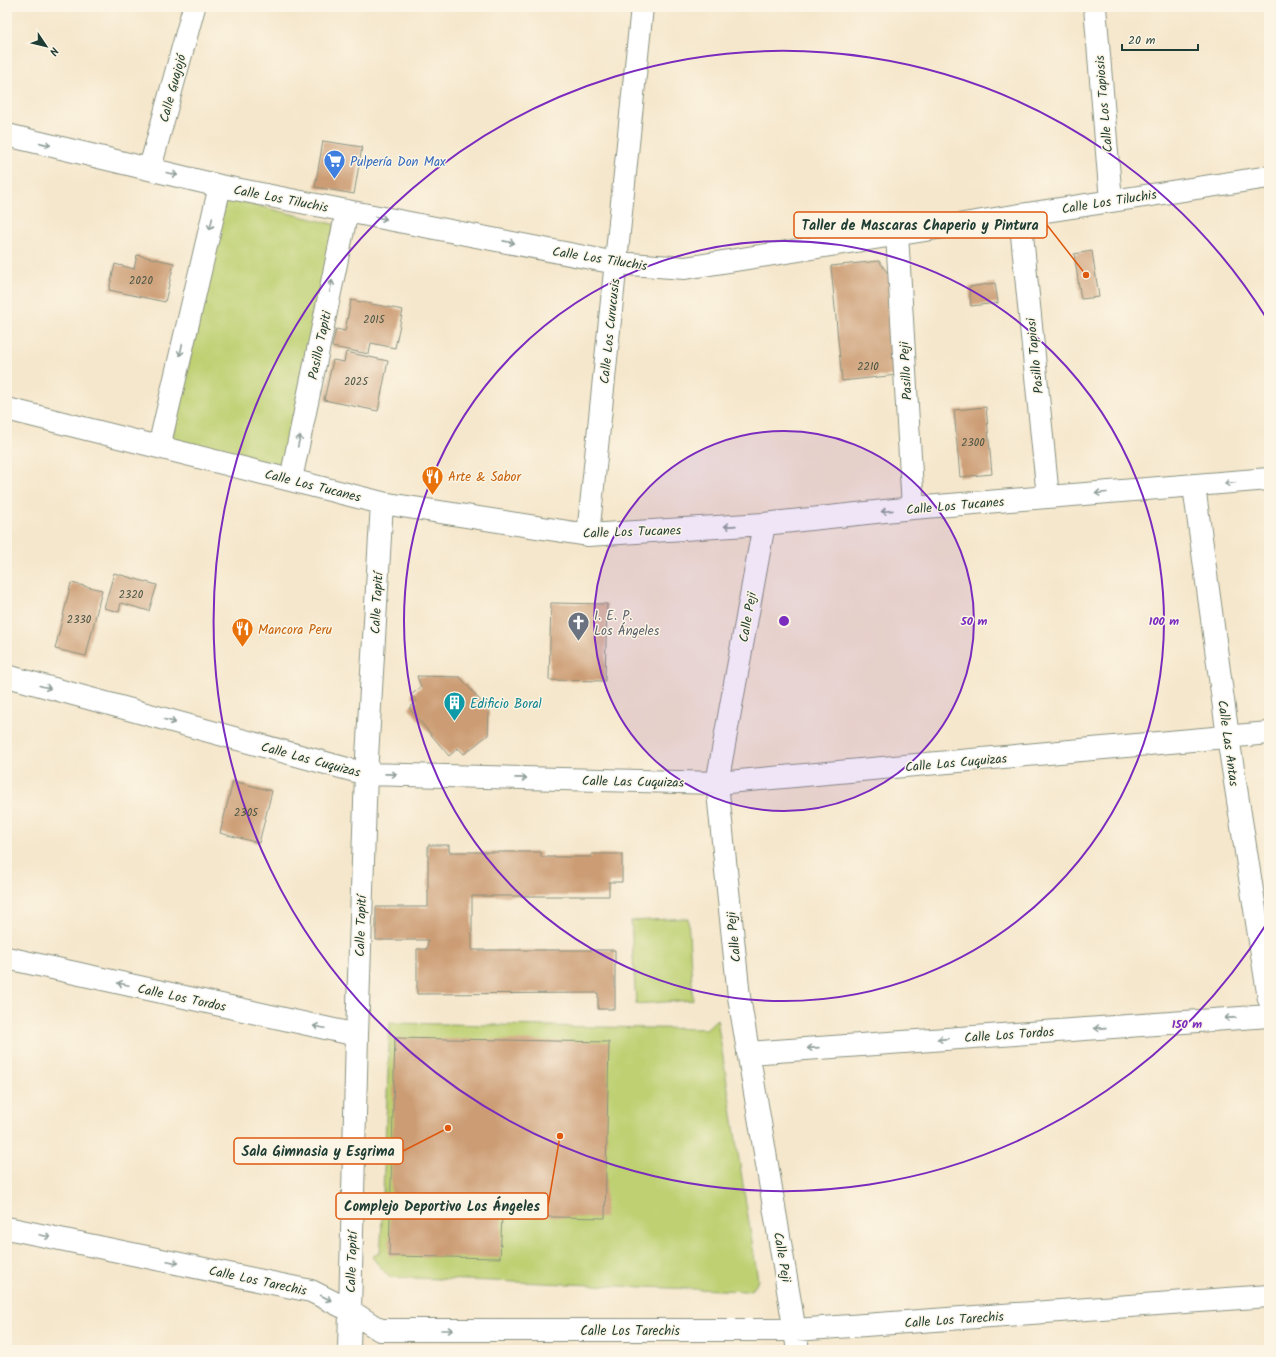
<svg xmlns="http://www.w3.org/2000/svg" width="1276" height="1357" font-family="Kalam,sans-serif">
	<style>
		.green { fill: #bed072; stroke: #6e8653 }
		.building { fill: #cc9d75 }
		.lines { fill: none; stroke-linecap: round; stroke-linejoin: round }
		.minor-casing { stroke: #8a9280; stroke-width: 24 }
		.minor { stroke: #fff; stroke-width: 22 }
		.oneway { stroke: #8f9e9a }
		.ring { fill: none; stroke: #7b2cbf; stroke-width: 2 }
		.labels { text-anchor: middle; stroke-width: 3; stroke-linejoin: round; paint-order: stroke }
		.number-label { font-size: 11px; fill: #4a5544 }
		.street-label { font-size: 13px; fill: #1f3d34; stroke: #fcf5e5 }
		.shop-label { font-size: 13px; fill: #366cbe; stroke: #fcf5e5; text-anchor: start }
		.food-label { font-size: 13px; fill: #c56008; stroke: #fcf5e5; text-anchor: start }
		.worship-label { font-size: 13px; fill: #5b616d; stroke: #fcf5e5; text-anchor: start }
		.culture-label { font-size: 13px; fill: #0d838f; stroke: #fcf5e5; text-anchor: start }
		.centre { fill: #7b2cbf; stroke: #fcf5e5; stroke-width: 2 }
		.ring-label { font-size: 12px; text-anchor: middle; font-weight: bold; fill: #7b2cbf; stroke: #fcf5e5; stroke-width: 3; stroke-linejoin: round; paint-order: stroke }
		.leader { fill: none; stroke: #de580e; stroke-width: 1.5 }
		.callout-dot { fill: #de580e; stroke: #fcf5e5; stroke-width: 1.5 }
		.callout { fill: #fcf5e5; stroke: #de580e; stroke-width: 1.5 }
		.callout-label { font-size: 14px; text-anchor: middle; font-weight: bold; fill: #1f3d34 }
	</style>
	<rect width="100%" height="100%" fill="#fcf5e5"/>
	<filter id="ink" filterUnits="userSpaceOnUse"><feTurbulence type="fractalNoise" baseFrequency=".025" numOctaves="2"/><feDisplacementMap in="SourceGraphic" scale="8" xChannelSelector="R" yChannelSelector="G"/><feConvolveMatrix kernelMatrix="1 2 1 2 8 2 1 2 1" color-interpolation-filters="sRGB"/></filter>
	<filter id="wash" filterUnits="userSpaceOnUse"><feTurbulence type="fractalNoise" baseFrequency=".012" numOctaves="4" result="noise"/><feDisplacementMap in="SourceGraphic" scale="16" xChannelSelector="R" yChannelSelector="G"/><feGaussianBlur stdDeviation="0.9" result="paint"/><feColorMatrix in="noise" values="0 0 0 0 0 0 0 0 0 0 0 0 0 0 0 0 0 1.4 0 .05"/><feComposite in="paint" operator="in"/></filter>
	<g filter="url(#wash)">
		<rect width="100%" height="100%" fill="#f5e7cc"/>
		<path class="green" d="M226,198L337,225L284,468L172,439Z
			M688,918L693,1000L636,1004L631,921Z
			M717,1019L758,1280L753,1289L746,1291L389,1277L372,1257L380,1252L381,1242L390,1023L706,1029Z"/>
		<g id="blocks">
			<path class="building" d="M323,141L362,147L354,194L315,187Z
				M1092,251L1099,297L1081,299L1074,254Z
				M137,255L174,263L165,302L109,290L115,264L134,269Z
				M879,261L889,275L897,375L842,381L831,266Z
				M995,283L998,303L971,306L969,287Z
				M351,300L403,310L395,348L371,343L369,354L332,347L336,329L345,331Z
				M346,352L388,361L378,411L324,400L333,360L344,362Z
				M986,407L992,474L960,477L954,410Z
				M114,573L157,585L149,611L121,603L119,612L104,608Z
				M71,583L102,590L86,656L55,649Z
				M551,603L607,604L605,681L549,680Z
				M417,676L460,677L489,711L488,735L464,754L458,748L449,756L409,708L417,701L411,695L421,687Z
				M233,781L272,791L259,843L220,833Z
				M428,845H449V852H541V857H591V854H622V882H609V896H472V950H615V1009H598V993L417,994V949H427L428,940H376V907H428Z
				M395,1038L609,1042L605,1218L502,1216L500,1258L389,1256Z"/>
		</g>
	</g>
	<g filter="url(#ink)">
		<use href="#blocks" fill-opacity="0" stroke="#8a9280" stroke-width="1"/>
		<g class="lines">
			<defs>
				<path id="minor" d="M1095,7L1111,201
					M7,135L220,186L347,211L616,263L685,268L1020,215L1269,177
					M150,168L194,7
					M1020,215L1048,497
					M897,234L913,508
					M7,409L382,503L588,535L764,524L913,508L1269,479
					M159,447L220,186
					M291,479L347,211
					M1194,486L1228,737L1269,999
					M764,524L717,783L739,997L798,1350
					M588,535L642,7
					M7,676L366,774L717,783L1269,733
					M7,958L357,1035
					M748,1053L1269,1016
					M7,1228L311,1291L349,1310L380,1330H795L1269,1296
					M349,1350L357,1035L366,774L382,503"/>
			</defs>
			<use href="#minor" class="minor-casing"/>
			<use href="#minor" class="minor"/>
		</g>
		<defs><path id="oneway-shaft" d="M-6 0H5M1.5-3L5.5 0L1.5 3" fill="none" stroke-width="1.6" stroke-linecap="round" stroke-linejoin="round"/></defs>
		<g class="oneway">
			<use href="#oneway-shaft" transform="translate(45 144) rotate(13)"/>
			<use href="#oneway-shaft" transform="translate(172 174) rotate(14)"/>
			<use href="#oneway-shaft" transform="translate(381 218) rotate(11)"/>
			<use href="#oneway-shaft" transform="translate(211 224) rotate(103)"/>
			<use href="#oneway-shaft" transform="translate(509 242) rotate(11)"/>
			<use href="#oneway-shaft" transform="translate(331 286) rotate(-78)"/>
			<use href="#oneway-shaft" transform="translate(181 350) rotate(103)"/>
			<use href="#oneway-shaft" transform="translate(299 441) rotate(-78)"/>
			<use href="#oneway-shaft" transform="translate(1230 483) rotate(175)"/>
			<use href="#oneway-shaft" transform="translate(1101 493) rotate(175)"/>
			<use href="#oneway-shaft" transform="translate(887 511) rotate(174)"/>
			<use href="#oneway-shaft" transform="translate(730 526) rotate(176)"/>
			<use href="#oneway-shaft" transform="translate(45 687) rotate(15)"/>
			<use href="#oneway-shaft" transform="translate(170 721) rotate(15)"/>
			<use href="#oneway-shaft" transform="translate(391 774) rotate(1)"/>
			<use href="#oneway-shaft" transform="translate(521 778) rotate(1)"/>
			<use href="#oneway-shaft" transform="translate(123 984) rotate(-168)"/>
			<use href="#oneway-shaft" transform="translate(1230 1018) rotate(176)"/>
			<use href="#oneway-shaft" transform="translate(319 1027) rotate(-168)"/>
			<use href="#oneway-shaft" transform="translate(1100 1028) rotate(176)"/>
			<use href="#oneway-shaft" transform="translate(943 1039) rotate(176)"/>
			<use href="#oneway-shaft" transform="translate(813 1048) rotate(176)"/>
			<use href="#oneway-shaft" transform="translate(45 1236) rotate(12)"/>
			<use href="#oneway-shaft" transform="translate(173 1262) rotate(12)"/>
			<use href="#oneway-shaft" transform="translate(326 1298) rotate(27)"/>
			<use href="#oneway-shaft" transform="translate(447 1330)"/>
		</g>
	</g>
	<circle cx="784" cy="621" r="190" fill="#7b2cbf" fill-opacity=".12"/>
	<g class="ring">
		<circle cx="784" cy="621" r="190"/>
		<circle cx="784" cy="621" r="380"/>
		<path d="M1267 923A570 570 0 1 1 1267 319"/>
	</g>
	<defs>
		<symbol id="supermarket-pin" viewBox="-11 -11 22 30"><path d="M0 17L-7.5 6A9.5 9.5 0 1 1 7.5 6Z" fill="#3f7fe0" stroke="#fcf5e5"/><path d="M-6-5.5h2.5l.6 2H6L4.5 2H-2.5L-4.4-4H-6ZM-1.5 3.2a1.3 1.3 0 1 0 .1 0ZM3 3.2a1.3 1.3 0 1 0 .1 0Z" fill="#fff"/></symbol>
		<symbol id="restaurant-pin" viewBox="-11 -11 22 30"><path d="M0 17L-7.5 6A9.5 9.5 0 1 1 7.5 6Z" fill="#e8710a" stroke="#fcf5e5"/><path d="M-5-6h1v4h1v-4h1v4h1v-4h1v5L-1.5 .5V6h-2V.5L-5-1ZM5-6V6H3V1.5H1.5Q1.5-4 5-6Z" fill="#fff"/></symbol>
		<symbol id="church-pin" viewBox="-11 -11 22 30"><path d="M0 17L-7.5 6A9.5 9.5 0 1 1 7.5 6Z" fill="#6b7280" stroke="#fcf5e5"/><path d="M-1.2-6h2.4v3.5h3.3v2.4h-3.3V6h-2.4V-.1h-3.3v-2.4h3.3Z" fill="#fff"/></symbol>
		<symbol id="building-pin" viewBox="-11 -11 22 30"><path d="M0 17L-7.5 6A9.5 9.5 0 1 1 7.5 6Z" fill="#0f9aa8" stroke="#fcf5e5"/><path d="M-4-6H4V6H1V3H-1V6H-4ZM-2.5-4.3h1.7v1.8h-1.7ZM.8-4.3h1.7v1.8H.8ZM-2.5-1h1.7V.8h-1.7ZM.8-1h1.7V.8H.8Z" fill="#fff"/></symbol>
	</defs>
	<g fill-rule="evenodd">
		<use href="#supermarket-pin" x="322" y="148" width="25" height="34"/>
		<use href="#restaurant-pin" x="420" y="464" width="25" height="34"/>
		<use href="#church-pin" x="566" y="610" width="25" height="34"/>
		<use href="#restaurant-pin" x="230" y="616" width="25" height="34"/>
		<use href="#building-pin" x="442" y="690" width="25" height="34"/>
	</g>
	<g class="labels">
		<g class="number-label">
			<text x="141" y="284">2020</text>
			<text x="374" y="323">2015</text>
			<text x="868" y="370">2210</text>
			<text x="356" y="385">2025</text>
			<text x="973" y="446">2300</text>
			<text x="131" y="598">2320</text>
			<text x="79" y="623">2330</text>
			<text x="246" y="816">2305</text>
		</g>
		<g class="street-label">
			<text transform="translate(172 88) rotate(-75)" y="5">Calle Guajojó</text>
			<text transform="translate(1103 104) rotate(-95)" y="5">Calle Los Tapiosis</text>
			<text transform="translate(281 198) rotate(11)" y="5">Calle Los Tiluchis</text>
			<text transform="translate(1109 201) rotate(-9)" y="5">Calle Los Tiluchis</text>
			<text transform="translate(600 258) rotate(9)" y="5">Calle Los Tiluchis</text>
			<text transform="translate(609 331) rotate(-84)" y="5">Calle Los Curucusis</text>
			<text transform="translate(319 345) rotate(-78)" y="5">Pasillo Tapiti</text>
			<text transform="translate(1034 356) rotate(-96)" y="5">Pasillo Tapiosi</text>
			<text transform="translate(905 371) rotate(-93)" y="5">Pasillo Peji</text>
			<text transform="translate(313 485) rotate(14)" y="5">Calle Los Tucanes</text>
			<text transform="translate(955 505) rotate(-5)" y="5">Calle Los Tucanes</text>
			<text transform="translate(632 531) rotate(-2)" y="5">Calle Los Tucanes</text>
			<text transform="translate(376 603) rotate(-87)" y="5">Calle Tapití</text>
			<text transform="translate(747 617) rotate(-80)" y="5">Calle Peji</text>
			<text transform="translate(1229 743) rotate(82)" y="5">Calle Las Antas</text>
			<text transform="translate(311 759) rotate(15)" y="5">Calle Las Cuquizas</text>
			<text transform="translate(956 762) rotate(-5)" y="5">Calle Las Cuquizas</text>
			<text transform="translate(633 781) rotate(1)" y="5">Calle Las Cuquizas</text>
			<text transform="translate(360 926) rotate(-88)" y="5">Calle Tapití</text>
			<text transform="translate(733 937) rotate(-96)" y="5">Calle Peji</text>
			<text transform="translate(182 997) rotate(12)" y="5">Calle Los Tordos</text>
			<text transform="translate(1009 1034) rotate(-4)" y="5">Calle Los Tordos</text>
			<text transform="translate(783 1257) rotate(80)" y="5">Calle Peji</text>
			<text transform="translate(351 1262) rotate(-88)" y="5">Calle Tapití</text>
			<text transform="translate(258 1280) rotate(12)" y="5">Calle Los Tarechis</text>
			<text transform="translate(954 1319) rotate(-4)" y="5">Calle Los Tarechis</text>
			<text x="630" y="1335">Calle Los Tarechis</text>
		</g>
		<g class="shop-label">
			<text x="350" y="166">Pulpería Don Max</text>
		</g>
		<g class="food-label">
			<text x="448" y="481">Arte &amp; Sabor</text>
			<text x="258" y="634">Mancora Peru</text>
		</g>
		<g class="worship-label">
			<text x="594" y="620">I. E. P.<tspan x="594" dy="15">Los Ángeles</tspan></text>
		</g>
		<g class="culture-label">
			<text x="470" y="708">Edificio Boral</text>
		</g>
	</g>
	<circle cx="784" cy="621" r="6" class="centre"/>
	<g class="ring-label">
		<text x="974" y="625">50 m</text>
		<text x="1164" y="625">100 m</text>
		<text x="1187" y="1028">150 m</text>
	</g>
	<path class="leader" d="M1086 275L1047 225M448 1128L403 1151M560 1136L548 1206"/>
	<g class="callout-dot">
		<circle cx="1086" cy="275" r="4"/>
		<circle cx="448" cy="1128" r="4"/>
		<circle cx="560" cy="1136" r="4"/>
	</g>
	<g class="callout">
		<rect x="794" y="212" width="253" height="26" rx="4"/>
		<rect x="234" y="1138" width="169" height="26" rx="4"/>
		<rect x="336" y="1193" width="212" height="26" rx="4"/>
	</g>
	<g class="callout-label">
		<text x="920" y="230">Taller de Mascaras Chaperio y Pintura</text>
		<text x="318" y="1156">Sala Gimnasia y Esgrima</text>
		<text x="442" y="1211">Complejo Deportivo Los Ángeles</text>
	</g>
	<rect width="1276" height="1357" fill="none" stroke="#fcf5e5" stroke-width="24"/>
	<g transform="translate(46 46) rotate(125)" stroke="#fcf5e5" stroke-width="3" paint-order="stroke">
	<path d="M0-3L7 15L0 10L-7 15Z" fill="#1f3d34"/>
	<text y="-6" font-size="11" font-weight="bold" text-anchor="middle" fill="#1f3d34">N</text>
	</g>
	<path d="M1122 44v6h76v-6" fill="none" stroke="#1f3d34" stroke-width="2"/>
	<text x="1128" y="44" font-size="12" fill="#1f3d34" stroke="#fcf5e5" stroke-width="3" paint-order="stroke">20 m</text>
</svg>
